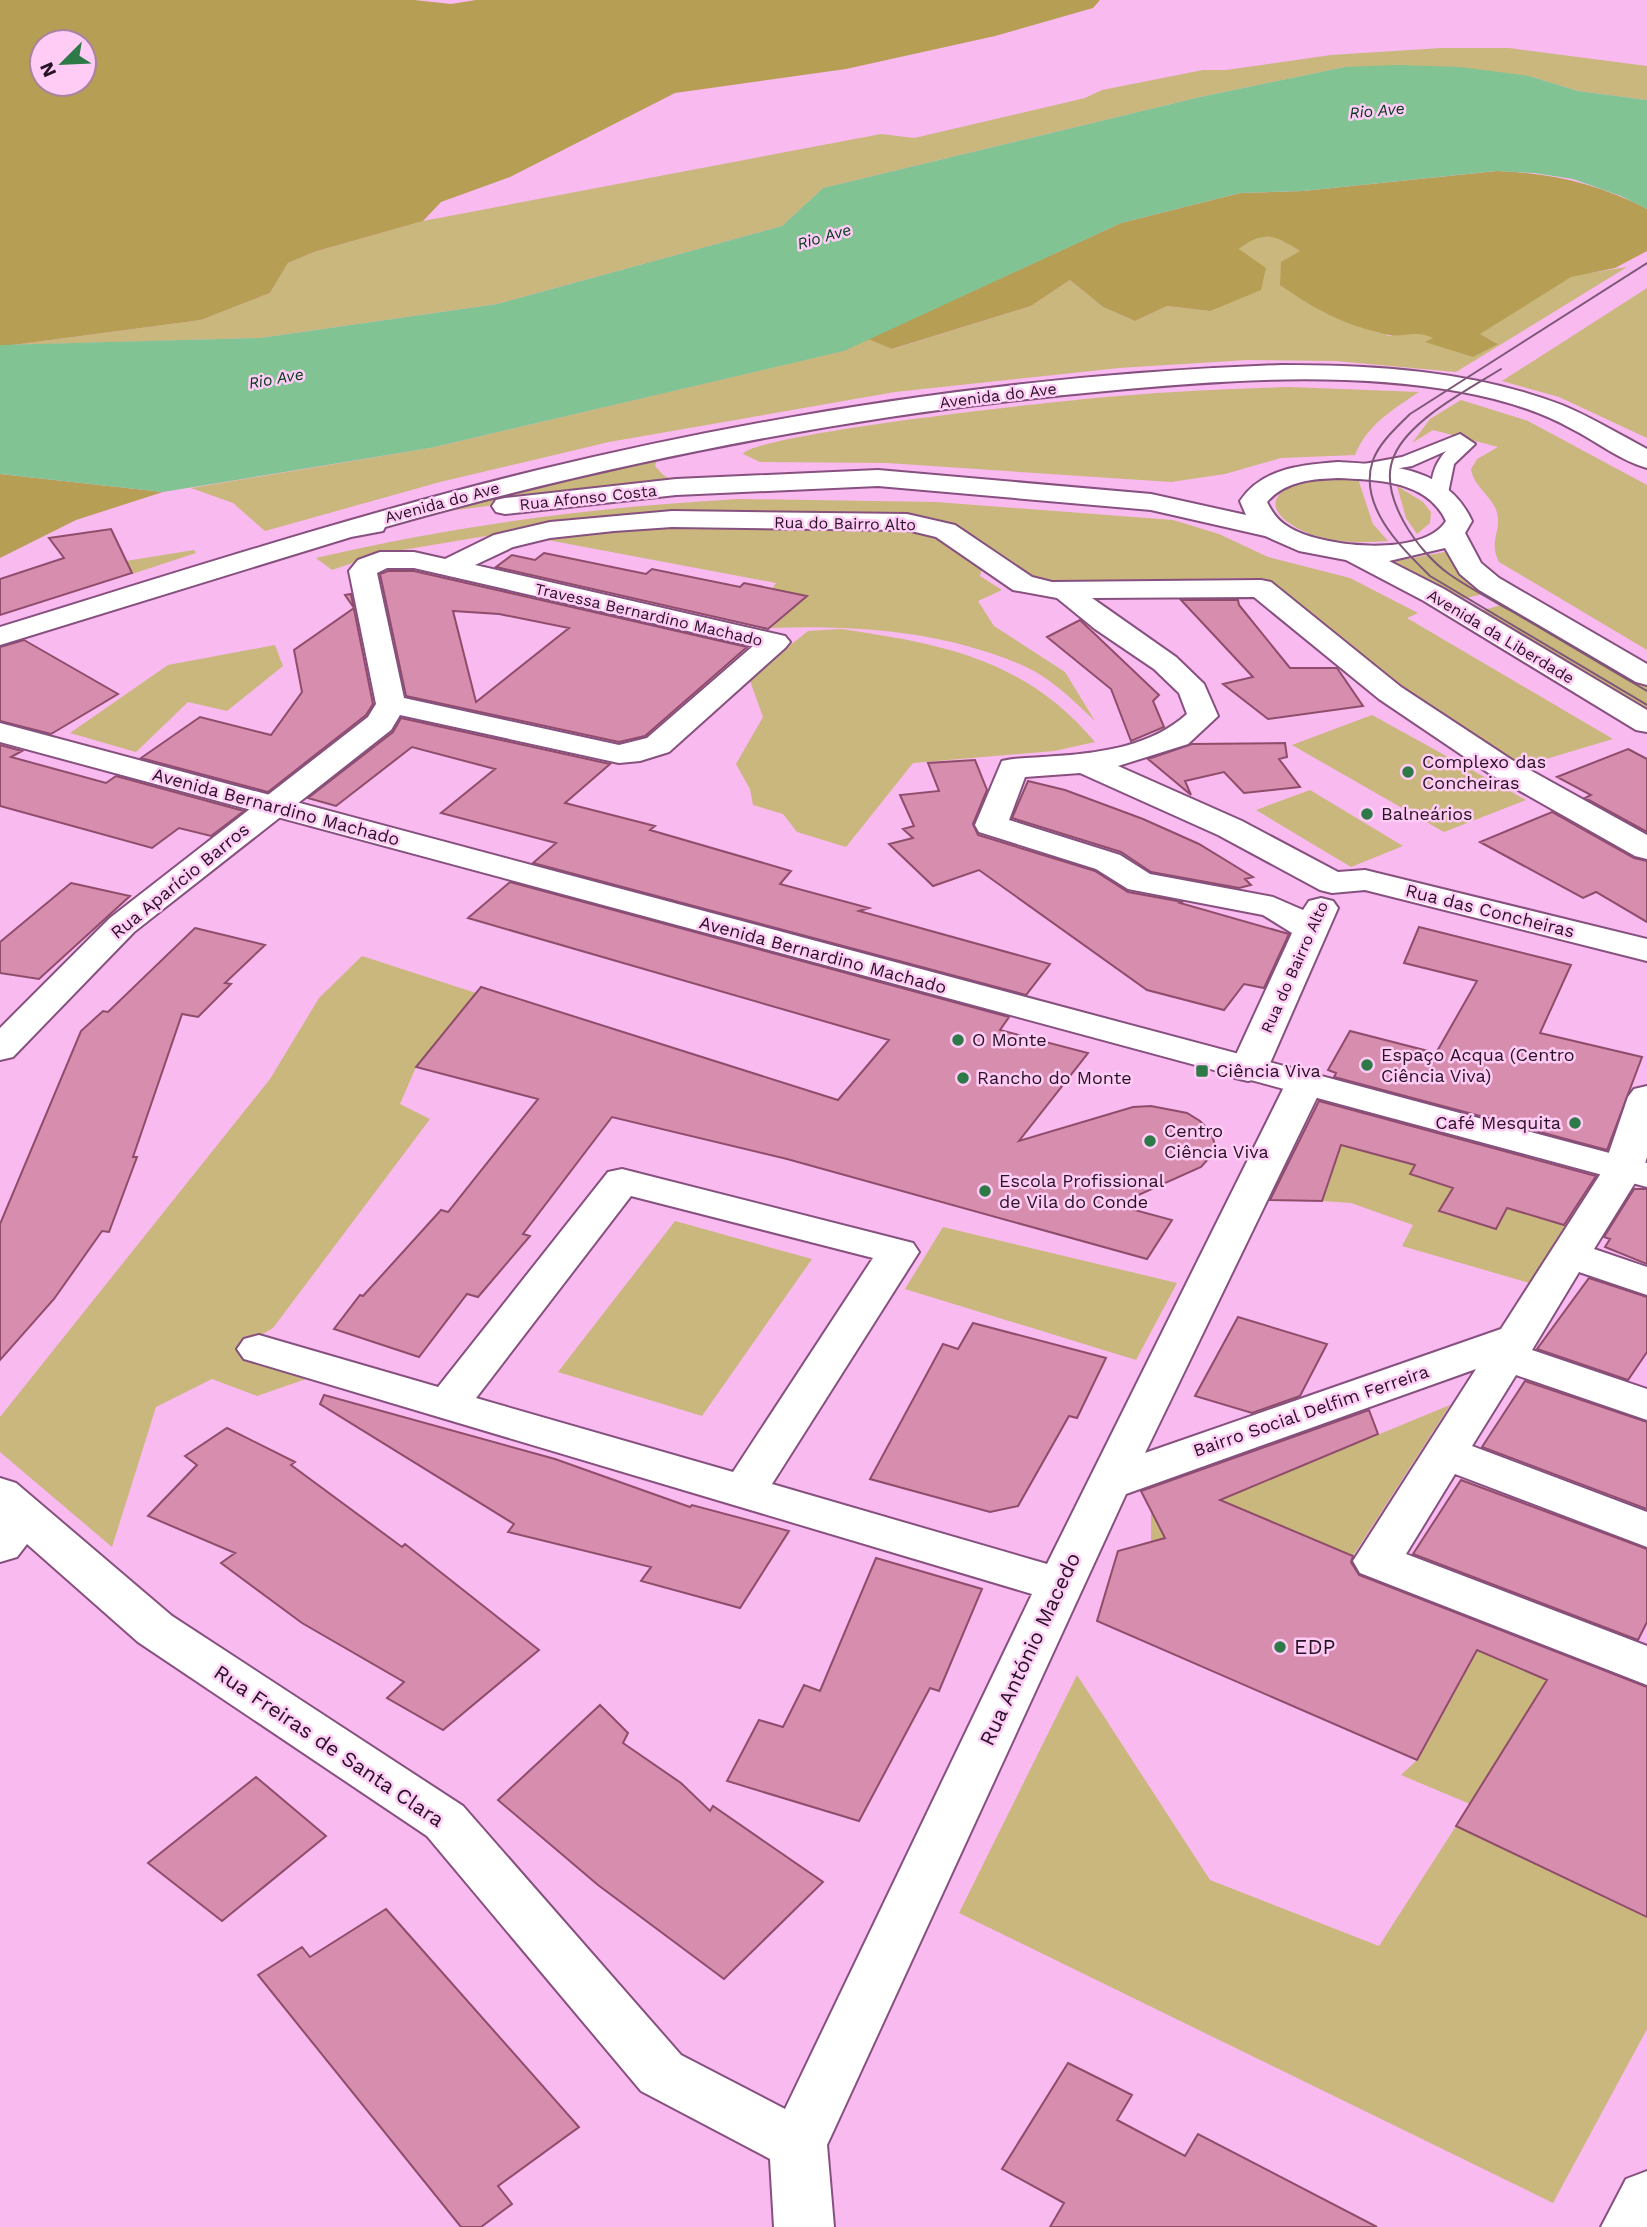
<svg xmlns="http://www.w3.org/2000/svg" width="1647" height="2227" font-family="'Work Sans',sans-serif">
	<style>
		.green { fill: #cab77d }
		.forest { fill: #b69e55; fill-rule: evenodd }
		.water { fill: #81c392 }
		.building { fill: #d78dae; stroke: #8f4c6b; stroke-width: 2; fill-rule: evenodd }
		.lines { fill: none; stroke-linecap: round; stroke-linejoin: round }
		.service-casing { stroke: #86507f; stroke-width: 4 }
		.minor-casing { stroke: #86507f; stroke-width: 4 }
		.tertiary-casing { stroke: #86507f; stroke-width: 4 }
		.secondary-casing { stroke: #86507f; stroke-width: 4 }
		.service { fill: #fff; fill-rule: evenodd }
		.minor { fill: #fff; fill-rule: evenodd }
		.tertiary { fill: #fff; fill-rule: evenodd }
		.secondary { fill: #fff; fill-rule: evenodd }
		.tram { stroke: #7d5777; stroke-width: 2 }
		.poi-dot { fill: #2d7947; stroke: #ffccf6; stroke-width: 2.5 }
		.labels { text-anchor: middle; stroke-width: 5; stroke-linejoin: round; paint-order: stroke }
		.far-water-label { font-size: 16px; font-style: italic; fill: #023718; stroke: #ffccf6 }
		.far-street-label { font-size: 16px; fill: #281225; stroke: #ffccf6 }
		.poi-label { font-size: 18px; fill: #281225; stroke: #ffccf6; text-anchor: start }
		.street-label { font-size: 18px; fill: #281225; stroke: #ffccf6 }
		.near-poi-label { font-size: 21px; fill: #281225; stroke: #ffccf6; text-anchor: start }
		.near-street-label { font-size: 21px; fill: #281225; stroke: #ffccf6 }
	</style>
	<rect width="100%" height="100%" fill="#f8baef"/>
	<path class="green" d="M1441,48H1509L1647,66V100L1578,91L1529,76L1345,67L1200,97L823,188L782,226L497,304L260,338L13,345L201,320L270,293L288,263L314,252L423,221L881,134L914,138L1085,98L1102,90L1203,70H1226L1331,55Z
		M1254,237H1279L1300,251L1388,336L1420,332L1434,338L1426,342L1497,343L1479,334L1571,276L1627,267L1456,372L1336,361L1247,360L1119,368L895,392L609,442L440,482L265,531L233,503L191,488L430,448L843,351L868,339L893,349L1031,306L1070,280L1103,307L1135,321L1167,306L1210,311L1239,249Z
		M1647,288V438L1559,397L1502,381Z
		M1289,387L1419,392C1392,410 1367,425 1355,455L1281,458L1225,474L1171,482L887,463L760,462L743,454C757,433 1074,399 1119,396C1176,391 1232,389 1289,387Z
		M1461,400L1528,421L1647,485V650L1499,562C1488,540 1502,532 1497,513C1493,496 1474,488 1471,469L1477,459L1498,447L1433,430L1412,443L1430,419Z
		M657,459L655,466L663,475L677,482L440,512L470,499Z
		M1322,478L1358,479L1373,524L1388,541C1362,543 1338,543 1313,535C1295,529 1257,508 1286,489C1296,482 1311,480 1322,478Z
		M1397,486L1423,502L1431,512L1430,523L1417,534L1406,518Z
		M739,499L936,502L1173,520L1219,534L1268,557L1350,578L1418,613L1407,618L1613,739L1519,767L1415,699L1269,583L1256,578L1045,581L1022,575L960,531L565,523L378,554L332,570L316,558C457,525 594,507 739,499Z
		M656,525L928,530L982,567L980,576L1002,590L978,601L994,626L1065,672L1095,721C1074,701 1051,678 1024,666C944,631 856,625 771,628L806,597L772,589L776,583L537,538Z
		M194,550L196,553L132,574L126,561Z
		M1445,552L1492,592L1453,601L1385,563Z
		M1512,602L1647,682V716L1473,613Z
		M841,629C943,644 1025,659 1095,742L1054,751L913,763L846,847L797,832L783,814L753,805L750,789L736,764L763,717L749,678L808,631Z
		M275,645L283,666L227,711L188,702L136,752L70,733L168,665Z
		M1372,715L1526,800L1444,832L1292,745Z
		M1310,790L1403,846L1351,867L1256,810Z
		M362,956L476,993L416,1067L400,1104L430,1119L273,1328L237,1349L312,1377L257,1396L212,1379L156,1407L112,1547L0,1452V1417L270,1079L319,998Z
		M1341,1145L1380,1156L1385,1148L1419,1158L1410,1174L1453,1187L1439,1212L1496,1229L1507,1208L1571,1227L1533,1284L1402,1246L1413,1225L1351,1203L1322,1201Z
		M675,1221L812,1259L702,1416L558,1372Z
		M943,1227L1177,1283L1136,1360L905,1289Z
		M1450,1405L1353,1556L1220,1500Z
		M1151,1510L1647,1723L1470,1804L1401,1775L1417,1760L1464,1672L1151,1542Z
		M1077,1675L1210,1880L1379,1946L1456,1826L1647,1917V2029L1553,2203L959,1913Z"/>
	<path class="forest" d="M0,0H414L451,4L476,0H1100L1093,8L995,36L846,69L675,93L510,177L441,202L423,221L314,252L288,263L270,293L201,320L13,345H0ZM42,42H84V84H42Z
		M1497,171C1551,173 1599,184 1647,209V251L1615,268L1571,277L1480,334L1498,344L1473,357L1425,342L1433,338C1413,329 1403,339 1385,334C1342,324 1316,310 1280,285L1281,262L1300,251C1276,235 1263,230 1239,249L1266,268L1261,290L1210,311L1167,306L1135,321L1103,307L1070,280L1031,306L892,349L868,339L1121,223L1240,193L1303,191Z
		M0,474L163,492L76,520L0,558Z"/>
	<path class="water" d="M1396,65L1460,67L1529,76L1578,91L1647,100V209L1621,196L1573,179L1534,173L1496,171L1303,191L1240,193L1121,223L844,351L430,448L163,492L0,474V345L260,338L497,304L782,226L823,188L1200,97L1345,67Z"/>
	<path class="building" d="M111,529L132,573L0,615V579L64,558L49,538Z
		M544,553L646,574L652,569L740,587L744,583L807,596L768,629L496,567L512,555L535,560Z
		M388,571H414L747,647L645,736L619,742L406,696L380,574ZM453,611L499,614L569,628L476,702Z
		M351,594L373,704L366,715L268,792L141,758L200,717L271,735L302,692L294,650L354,608L345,595Z
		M1181,600H1238L1239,605L1290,668H1337L1363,706L1268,719L1223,684L1253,677Z
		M1080,620L1159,695L1153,701L1164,727L1131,741L1111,689L1047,637Z
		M24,640L118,694L51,734L0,721V647Z
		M401,718L610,764L565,803L655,826L650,830L791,871L780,884L869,908L859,911L1050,964L1026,995L533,863L556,843L441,813L495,769L412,747L336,806L308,798L393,732Z
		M1285,743L1287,757L1279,759L1300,787L1244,793L1224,772L1185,781L1191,795L1148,759L1192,744Z
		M0,745L22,751L11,757L106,783L116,776L244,811L211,836L179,828L152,848L0,806Z
		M1628,749L1647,759V832L1585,798L1591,795L1557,777Z
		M975,760L987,790L973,824L978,835L1095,871L1128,892L1183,902L1180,903L1289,934L1264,988L1244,984L1224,1010L1147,990L979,870L933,886L889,844L913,838L903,829L914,826L900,795L939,791L928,763Z
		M1028,781L1065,790L1143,819L1199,844L1253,877L1245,879L1251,885L1239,888L1151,872L1121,852L1012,818Z
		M1552,812L1634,858L1647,861V922L1596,892L1583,898L1480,842Z
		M510,882L1009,1017L1000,1030L1088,1053L1019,1141L1133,1107L1151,1106L1187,1113L1200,1121L1211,1132L1215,1145L1211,1156L1201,1167L1116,1205L1172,1220L1147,1259L787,1159L612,1117L523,1234L530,1236L478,1297L467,1294L419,1357L334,1329L360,1295L363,1296L441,1210L448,1212L538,1099L416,1067L481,987L838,1100L889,1040L468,918Z
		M71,883L130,896L39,979L0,973V942Z
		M1419,927L1571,965L1540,1033L1642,1057L1607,1150L1334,1077L1336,1073L1328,1070L1350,1031L1436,1053L1477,981L1404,963Z
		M195,928L265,945L225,983L231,984L198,1017L182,1014L133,1157H137L109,1232L102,1231L54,1299L0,1360V1224L81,1031L103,1011L108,1012Z
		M1319,1101L1596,1176L1564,1225L1507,1208L1496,1229L1439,1211L1453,1188L1410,1174L1415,1165L1341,1145L1322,1201L1270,1200Z
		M1634,1189H1647V1264L1605,1247L1610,1239L1604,1237Z
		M1589,1278L1647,1297V1352L1628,1380L1537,1349Z
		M1238,1317L1327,1344L1300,1396L1252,1413L1195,1396Z
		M973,1323L1106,1358L1077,1418L1069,1416L1018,1506L990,1512L870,1479L943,1344L958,1349Z
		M1525,1381L1647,1422V1509L1482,1447Z
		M324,1395L555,1459L690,1507L692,1505L789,1531L740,1608L641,1581L651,1567L508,1532L514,1524L320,1404Z
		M1369,1410L1378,1434L1220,1500L1353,1556L1351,1562L1359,1575L1647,1687V1917L1456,1826L1547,1680L1477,1650L1417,1760L1097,1621L1118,1551L1165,1538L1141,1491Z
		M227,1428L295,1462L291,1465L402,1547L405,1544L539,1650L443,1730L387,1698L404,1682L302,1623L221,1563L235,1553L148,1516L197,1465L185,1456Z
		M1461,1480L1647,1549V1622L1638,1640L1413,1554Z
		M876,1558L982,1589L939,1691L930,1688L859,1821L727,1781L759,1720L783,1727L804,1685L820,1691Z
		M600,1705L628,1733L623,1743L681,1783L710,1811L713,1806L823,1882L724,1979L598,1885L498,1800Z
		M256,1777L326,1836L222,1921L148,1863Z
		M386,1909L579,2127L498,2186L512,2204L481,2227H461L258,1975L302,1947L310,1957Z
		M1068,2063L1132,2095L1117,2120L1185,2156L1198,2134L1377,2227H1050L1064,2203L1002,2169Z"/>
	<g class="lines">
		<defs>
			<path id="service" d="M1460,434L1475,444L1454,464L1447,498H1435C1427,482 1435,463 1446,451L1412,466L1353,476L1344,471L1353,466L1402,457Z"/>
			<path id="minor" d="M672,511L907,514L955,525L1032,577L1052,582L1261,580L1271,582L1401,687L1512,760L1647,835V859L1635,856L1490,774L1379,699L1254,597L1092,598L1176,657L1204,684L1218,716L1188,744L1118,766L1242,821L1338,872L1365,870L1647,939V961L1365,890L1332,893L1320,890L1218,835L1080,773L1025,777L1009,820L1120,855L1150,874L1273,897L1303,910L1309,901L1321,898L1333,901L1338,908L1267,1070L1261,1078L1248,1081L1235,1078L1229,1070L1292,933L1263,915L1128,889L1096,869L979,832L975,825L1002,761C1019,757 1038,758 1056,756C1101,753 1152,746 1187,714L1179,693L1154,669L1095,629L1057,598L1013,590L936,537L907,530L672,527L614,531L550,538L513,547L475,565L785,636L790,642L785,648L669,752L640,761L619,763L400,715L391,730L134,932L13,1057L0,1060V1028L110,918L368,717L376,704L349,571L358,560L380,552H414L445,559L494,535L550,522ZM387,568H414L753,646L647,738L619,745L404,698L377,573Z
				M1305,1072L1318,1075L1324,1083L1145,1453L1501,1329L1603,1170L1628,1097L1634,1089L1647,1086V1157L1643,1170L1594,1249L1647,1267V1295L1579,1272L1532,1350L1647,1389V1420L1516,1375L1472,1446L1647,1512V1547L1455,1474L1406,1554L1647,1646V1685L1360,1573L1353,1561L1476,1369L1126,1494L827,2145L834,2227H774L770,2159L641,2091L427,1836L138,1642L27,1544L17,1557L0,1562V1478L16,1483L172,1616L463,1806L681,2055L785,2109L1032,1594L244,1359L237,1349L244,1339L259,1335L438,1387L608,1172L622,1169L913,1243L919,1252L772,1484L1047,1564L1286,1083L1292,1075ZM631,1196L873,1258L733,1472L476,1398Z"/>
			<path id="tertiary" d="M1282,365C1376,365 1473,371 1562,405C1591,417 1619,434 1647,449V468C1621,461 1596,441 1572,429C1538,410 1500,399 1462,392C1344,371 1224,380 1106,391C861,413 622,460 385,527L383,531L351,537L0,645V627C179,572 357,514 538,470C782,411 1031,374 1282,365Z
				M1338,462C1391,465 1447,467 1472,521L1465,533L1481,563L1499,578L1647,664V685L1636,682L1479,590L1460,574L1445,548L1389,561L1444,589L1647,710V732L1636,730L1424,601L1346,560L1299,551L1265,536L1151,510L878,486L676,495L505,514L496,512L492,506L496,500L505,498L676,479L878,470L1151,494L1246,515L1240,501C1262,468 1301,465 1338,462ZM1338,478C1377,480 1427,480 1446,521C1423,558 1324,547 1292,529C1279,522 1273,514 1267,502C1285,481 1312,479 1338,478Z
				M1647,2171V2227H1601L1626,2179Z"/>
			<path id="secondary" d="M0,723L1647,1163V1187L0,742Z"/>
		</defs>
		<use href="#service" class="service-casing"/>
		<use href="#minor" class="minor-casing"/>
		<use href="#tertiary" class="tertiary-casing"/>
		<use href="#secondary" class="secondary-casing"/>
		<use href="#service" class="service"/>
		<use href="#minor" class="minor"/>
		<use href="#tertiary" class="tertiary"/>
		<use href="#secondary" class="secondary"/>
		<path class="tram" d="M1647,263L1410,414C1396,428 1380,442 1373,460C1357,506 1402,548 1430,576L1647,705
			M1501,369C1469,389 1409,420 1394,456C1377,495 1418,552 1449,574C1469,588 1492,600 1513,612C1558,638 1602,665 1647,691"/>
	</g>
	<g class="poi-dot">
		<circle cx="1408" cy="772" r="7"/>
		<circle cx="1367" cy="814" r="7"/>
		<circle cx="958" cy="1040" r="7"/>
		<circle cx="1367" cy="1065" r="7"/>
		<rect x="1195" y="1064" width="14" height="14" rx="3.5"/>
		<circle cx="963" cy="1078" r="7"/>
		<circle cx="1575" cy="1123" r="7"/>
		<circle cx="1150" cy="1141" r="7"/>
		<circle cx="985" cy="1191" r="7"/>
		<circle cx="1280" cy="1647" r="7"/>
	</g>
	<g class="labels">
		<g class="far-water-label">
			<text transform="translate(1377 110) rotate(-5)" y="6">Rio Ave</text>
			<text transform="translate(824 236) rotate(-16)" y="6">Rio Ave</text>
			<text transform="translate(276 378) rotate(-10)" y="6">Rio Ave</text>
		</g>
		<g class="far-street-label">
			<text transform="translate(998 395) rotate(-7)" y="6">Avenida do Ave</text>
			<text transform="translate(588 497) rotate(-6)" y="6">Rua Afonso Costa</text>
			<text transform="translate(442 502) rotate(-15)" y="6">Avenida do Ave</text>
			<text transform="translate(845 523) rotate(1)" y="6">Rua do Bairro Alto</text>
			<text transform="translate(649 614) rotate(13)" y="6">Travessa Bernardino Machado</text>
			<text transform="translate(1501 636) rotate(31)" y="6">Avenida da Liberdade</text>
			<text transform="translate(1294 967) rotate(-66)" y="6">Rua do Bairro Alto</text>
		</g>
		<g class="poi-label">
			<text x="1422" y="768">Complexo das<tspan x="1422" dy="21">Concheiras</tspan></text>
			<text x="1381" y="820">Balneários</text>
			<text x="972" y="1046">O Monte</text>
			<text x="1381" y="1061">Espaço Acqua (Centro<tspan x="1381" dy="21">Ciência Viva)</tspan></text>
			<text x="1216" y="1077">Ciência Viva</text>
			<text x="977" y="1084">Rancho do Monte</text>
			<text x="1561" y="1129" text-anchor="end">Café Mesquita</text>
			<text x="1164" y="1137">Centro<tspan x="1164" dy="21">Ciência Viva</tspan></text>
			<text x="999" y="1187">Escola Profissional<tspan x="999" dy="21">de Vila do Conde</tspan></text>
		</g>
		<g class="street-label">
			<text transform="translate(276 807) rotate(15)" y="6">Avenida Bernardino Machado</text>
			<text transform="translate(180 881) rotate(-39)" y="6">Rua Aparício Barros</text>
			<text transform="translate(1490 911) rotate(14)" y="6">Rua das Concheiras</text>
			<text transform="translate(823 955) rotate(15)" y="6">Avenida Bernardino Machado</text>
			<text transform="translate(1311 1411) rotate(-19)" y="6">Bairro Social Delfim Ferreira</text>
		</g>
		<g class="near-poi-label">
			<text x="1294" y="1654">EDP</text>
		</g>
		<g class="near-street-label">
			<text transform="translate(1030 1649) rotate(-65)" y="7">Rua António Macedo</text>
			<text transform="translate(329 1746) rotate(34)" y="7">Rua Freiras de Santa Clara</text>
		</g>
	</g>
	<g transform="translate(63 63) rotate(246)"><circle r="33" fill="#ffccf6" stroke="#a982a2" stroke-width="2"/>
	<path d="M0-5L12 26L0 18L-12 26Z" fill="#2d7947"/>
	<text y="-10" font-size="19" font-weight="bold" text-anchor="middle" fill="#281225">N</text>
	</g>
</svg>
